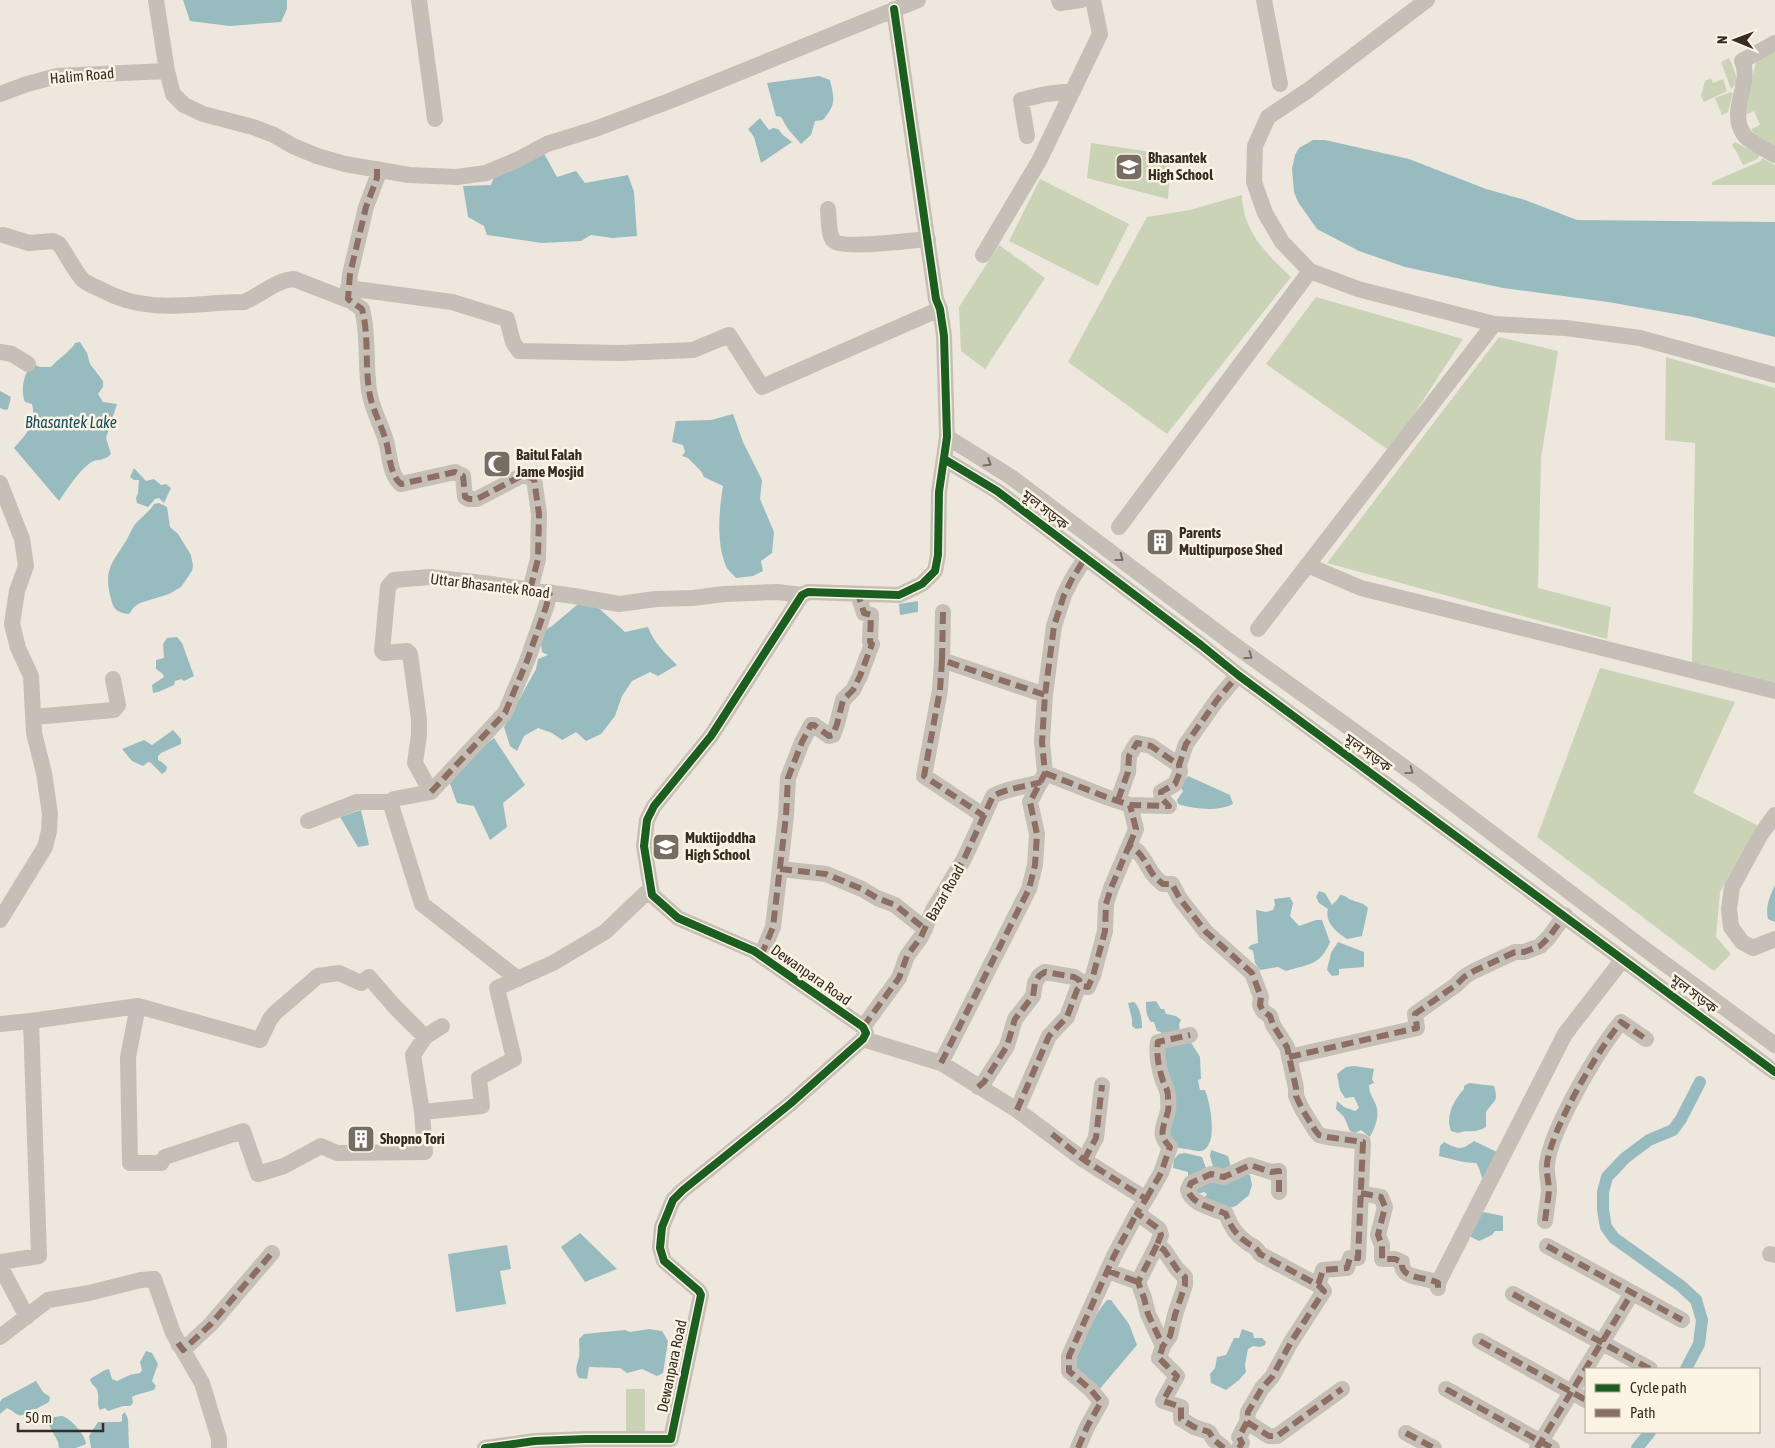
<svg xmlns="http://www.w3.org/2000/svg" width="1775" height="1448" font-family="'Asap Condensed','Noto Sans Bengali',sans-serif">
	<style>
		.green { fill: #cad3b6 }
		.water { fill: #98bbc0 }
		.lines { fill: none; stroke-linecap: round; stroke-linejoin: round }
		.canal { stroke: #98bbc0; stroke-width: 12 }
		.minor { stroke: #c5bfb7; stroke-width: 16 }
		.quiet { stroke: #8d6e63; stroke-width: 6; stroke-dasharray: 12 6; stroke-linecap: butt }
		.cycleway-casing { stroke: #fbf3e3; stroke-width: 11 }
		.cycleway { stroke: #1b5e20; stroke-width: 8 }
		.oneway { stroke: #766e67 }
		.labels { text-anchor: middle; stroke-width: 5; stroke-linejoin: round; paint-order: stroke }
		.street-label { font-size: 15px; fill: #362c25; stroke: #fbf3e3 }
		.poi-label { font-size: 15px; font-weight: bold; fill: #362c25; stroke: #fbf3e3; text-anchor: start }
		.water-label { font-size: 16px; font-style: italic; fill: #174e5b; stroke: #fbf3e3 }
	</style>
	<rect width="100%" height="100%" fill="#ede7dd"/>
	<path class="green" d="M1775,52V147L1757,137L1751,129L1760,125L1754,111L1745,115L1756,61Z
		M1729,58C1733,68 1742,81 1731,89L1721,62Z
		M1711,78L1713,83L1723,79L1727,91L1704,102L1701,96L1705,81Z
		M1730,92L1733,93L1728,112L1722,115L1715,98Z
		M1735,142L1760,155L1757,159L1743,165L1735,149H1734L1732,145Z
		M1091,143L1171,155L1168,199L1087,178Z
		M1762,158L1775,165V185H1712V182L1761,161Z
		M1040,179L1129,224L1098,286L1009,241Z
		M1242,195C1243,232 1266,253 1291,277L1167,434L1068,362L1147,217L1190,210Z
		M999,245L1045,278L985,369L961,351L959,307Z
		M1316,297L1463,339L1390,451L1266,364Z
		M1499,337L1558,351L1541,458L1538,588L1611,607L1607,639L1327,563Z
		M1666,357L1775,388V684L1692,663L1695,443L1665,440Z
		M1600,668L1735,702L1693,793L1757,825L1720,892L1716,937L1731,954L1714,971L1537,837Z
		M626,1389H645V1434H626Z"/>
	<path class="water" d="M183,0H287V9L281,22L230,26L190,21Z
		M819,76L830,80C834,99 837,103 823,120L815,121L811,135L801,144L788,129L781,117L776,116L767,83Z
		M760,118L769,130L773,128L778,129L783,135L792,142L761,163L754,137L748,129Z
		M1313,140H1325L1409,159L1486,189L1525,200L1577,220L1775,222V337L1693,317L1608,302L1503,288L1405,267L1359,251L1317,229L1298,202L1294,192L1292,169L1295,155L1299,148Z
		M542,150L557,177L576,171L585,183L628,175L634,192L637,236L612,238L591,235L581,241L542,243L487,235L484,226L468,217L463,186L491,185L495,174Z
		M80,342L87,353L90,364L103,381V387L98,394L103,402L117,404L106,438L111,454C104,462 97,458 90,463C77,473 68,488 59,501L14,448C26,434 37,424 32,404L25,402C20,389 24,374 32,364L40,367H51C58,359 72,350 75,343Z
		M0,391L11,397L8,409L5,410L0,408Z
		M733,414L743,442L762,480L760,499L774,532L772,553L761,561L763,571L753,576L736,578C733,574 727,570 726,566C716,542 719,511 723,486L704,477L701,471L688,458L682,456L685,452L683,445L672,442L676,421L711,420Z
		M134,468L146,481L154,479L161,485L166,484L171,488L164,503L159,498L155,499L148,507L137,503L136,498L138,493L139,480H134L130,477Z
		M159,503L167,507L170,527L178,534L191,555L193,566L192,571L181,587L169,594L140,603L134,607L129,614C118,613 113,609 111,599C103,570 112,563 126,541C130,534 132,527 138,521C144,515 150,511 154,504Z
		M583,600L601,610L625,632L648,627C654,643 665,653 677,665L658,676L650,672L632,681L622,696L615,716L601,734L586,741L576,732L562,740L552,733L538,728L524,736L517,751L510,746L504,727L536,669L538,659L548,655L542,652L540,633L552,626Z
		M918,601V612L900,615L899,604Z
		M177,637L182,643L194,676L184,681L181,679L175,681L174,685L158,692L153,693L152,685L164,677L163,674L156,669V660L164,658L163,644L167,638Z
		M173,730L181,739V744L161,753L158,756V760L162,762L167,767L166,771L162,774L151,763L148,762L143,766L132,761L122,749L144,740L152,745Z
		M494,738L525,785L503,803L507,827L490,840L474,806L457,803L448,778L463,762Z
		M1188,776L1230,795L1233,804C1218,812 1194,809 1178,804L1177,800L1183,791L1181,788L1182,783Z
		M361,810L369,845L358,847L340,817Z
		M1775,885V922L1768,919C1765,907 1770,896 1775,885Z
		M1319,891L1325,893L1332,905L1337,900L1340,895C1346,895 1346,898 1352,900C1358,903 1363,902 1368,908L1362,936L1347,939C1337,933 1324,922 1328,909L1319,903L1316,897Z
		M1290,897L1293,903L1290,916L1299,926L1316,920H1322L1330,942C1320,966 1308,964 1286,971L1278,967L1260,970L1255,963L1253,951L1248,948L1251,945L1258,943L1256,910L1266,912L1273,910L1275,905L1274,899Z
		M1338,942L1364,952V967L1339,969V975L1332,976L1327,970L1331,953Z
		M1156,1001L1161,1009H1164L1166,1014L1176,1016L1181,1020L1179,1024L1180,1032L1162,1037L1161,1032L1157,1031L1154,1022H1151C1146,1016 1146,1009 1146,1002Z
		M1134,1002C1140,1007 1142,1019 1142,1028L1136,1029L1132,1026V1019L1128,1003Z
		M1190,1041L1200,1057L1201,1079L1198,1080L1200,1090H1205C1210,1102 1218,1141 1204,1150C1200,1152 1197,1151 1192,1150C1181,1148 1177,1149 1167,1141L1168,1084L1163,1042Z
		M1354,1066L1374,1069L1372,1079L1374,1083L1369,1085C1369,1093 1373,1098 1376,1105C1380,1116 1375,1127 1370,1137L1361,1130L1355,1133L1350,1131L1344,1117L1336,1109L1337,1101L1344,1107L1355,1111L1359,1108L1354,1097L1345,1098L1340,1090L1337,1074L1346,1067Z
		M1469,1083L1494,1086C1499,1102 1494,1100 1486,1112V1127C1475,1134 1467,1129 1458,1133L1451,1131C1445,1116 1454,1100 1464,1089V1086Z
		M1474,1141L1499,1153L1483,1179C1480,1174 1480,1168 1476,1163C1463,1163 1452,1159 1439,1156L1440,1146L1444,1142C1458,1149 1461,1151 1474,1141Z
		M1211,1150L1228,1156L1232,1171L1214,1170L1210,1156Z
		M1185,1153L1202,1157L1206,1168L1188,1178V1172L1173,1168L1174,1159L1179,1154Z
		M1240,1171L1250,1175L1252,1185L1249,1195L1236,1206L1229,1208L1204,1199L1207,1194L1204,1192L1197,1194L1193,1187Z
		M1478,1211L1503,1216V1231H1495L1492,1235L1479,1241L1471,1237L1470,1232Z
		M580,1233L617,1269L585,1282L561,1247Z
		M507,1245L511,1269L500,1271L506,1304L456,1312L448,1254Z
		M1107,1300H1111L1129,1324L1137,1345L1098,1391C1092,1385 1079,1377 1076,1369C1071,1355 1097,1311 1107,1300Z
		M649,1329L662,1331L668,1341L663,1373L657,1376L642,1369L627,1373L620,1368L589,1367L587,1379L579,1378C574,1371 577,1365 579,1357C580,1352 579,1344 579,1339L584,1334L625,1330L630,1332Z
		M1242,1329L1253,1333L1254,1338H1262L1266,1342L1265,1345L1260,1347L1253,1346L1248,1349L1245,1365L1246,1372L1239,1380L1226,1390L1211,1383L1210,1374L1215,1368L1217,1357L1226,1355L1234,1338H1239Z
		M146,1351L152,1353L158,1364L152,1381L156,1386L154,1390L136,1395L132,1397L133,1403L130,1406H123L108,1411L105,1408L100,1410C96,1404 100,1397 97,1390C95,1385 91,1385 90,1379L105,1370L109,1369L112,1379L117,1381L130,1375L140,1373L142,1370L140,1362Z
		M36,1381L43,1392L50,1397L49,1402L36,1409H32C17,1420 21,1415 7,1408L0,1414V1402L2,1399Z
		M125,1412L128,1419L129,1448H91L89,1436L98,1422H120L122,1421V1415Z
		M62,1416C70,1418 86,1435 86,1444L76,1448H59L58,1442L49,1425L54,1417Z"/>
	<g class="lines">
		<path class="canal" d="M1686,1369L1699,1344L1702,1320L1696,1300L1681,1286L1614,1238L1606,1227L1603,1210V1192L1607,1177L1625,1158L1649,1140L1673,1130L1681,1119L1700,1082
			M1637,1448L1650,1432"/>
		<path class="minor" d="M156,0L167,71L173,94L184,105L203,114L253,127L274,135L293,146L317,156L345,164L409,175L457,177L486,173L517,160L547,144L595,129L672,100L918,0
			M419,0L435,119
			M1059,0L1060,3L1081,0
			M1264,0L1280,84
			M1427,0L1307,91L1268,117L1255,146L1254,182L1265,213L1282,242L1310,271L1358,289L1494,324L1566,328L1640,338L1775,375
			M1775,43L1742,61C1753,84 1726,111 1745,136C1750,142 1768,151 1775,155
			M0,94L27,84L57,76L167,71
			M1027,136L1021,100L1046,94L1073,91
			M377,169V178L366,207L350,274L348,299L362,309C369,335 365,363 369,390C371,407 381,424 386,441C390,454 389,474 401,484L455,472L463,476L465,497L469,499H477L523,475L534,479L539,514L538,559L530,590
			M828,209C829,218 828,233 833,240C841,250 912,240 928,239
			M3,235L29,243L53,241L59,244C67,255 73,268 82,279C87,284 96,287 102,290C149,316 194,302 244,302C261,295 276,280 294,279L348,300
			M983,255L1039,161L1100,34L1093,0
			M348,288L452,302L507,319L513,342L519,351L619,353L693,350L729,335L762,387L940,309
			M0,352L12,354L28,364
			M947,437L1011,477L1233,644L1418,777L1638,944L1775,1045
			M944,459L997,491L1201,645L1238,675L1775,1072
			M0,483L22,539L26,566L17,591L12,624L18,648L31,676L34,733L44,773L50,814L49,831L45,847L0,920
			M1119,527L1310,271
			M1307,565L1361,588L1775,691
			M943,612L942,660L1045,695
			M1258,629L1494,324
			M942,660L940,690L924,776L984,816
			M33,717L114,710L118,705L113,679
			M1045,773L1106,797L1130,805L1169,806L1162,799L1161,792L1175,784L1180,772L1179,765L1186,744L1217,700L1238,675
			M431,792L505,713L527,661L546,607L550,592
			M1118,800L1128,772L1129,756L1137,743L1151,746L1179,765
			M1775,815L1761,834L1732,887L1729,909L1731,927L1742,942L1753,948L1775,939
			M308,821L357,802H391
			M1129,846L1136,829L1130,805
			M780,869L826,874L862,889L877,898L895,905L925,929
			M761,956L773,927L786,816L788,778L802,742L811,725H814L829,736L833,735L837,724L843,700L853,690L860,676L872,644L870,642L871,615L864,613L858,594
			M518,979L422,904L392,808L391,802L394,799L431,792L415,763L419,735V719L410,654L407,651L384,653L382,651L388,587L394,580L430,577L483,583L574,596L619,604L656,599L693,598L724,594L777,592L802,595
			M138,1006L128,1057L130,1163H161L165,1157L243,1131L258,1174L284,1166L321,1146L337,1153L425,1152L422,1112
			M0,1024L31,1021L138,1006L260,1040L270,1019L276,1012L318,976L339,973L361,983L369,977L394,1006L425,1037
			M442,1026L425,1037L413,1055L422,1112L482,1106L479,1078L514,1059L497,988L553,963L605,932L651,888
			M863,1027L899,978L907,956L921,937L933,910L964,859L993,796C1007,788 1025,787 1041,782
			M863,1039L941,1063L1017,1110L1084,1160L1146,1199L1137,1213L1159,1229L1161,1235L1157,1245L1164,1250L1177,1269L1185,1277V1285L1175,1315L1170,1336L1163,1346L1159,1358L1177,1376L1163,1401L1181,1407V1419L1194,1427L1209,1432L1214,1440L1224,1448
			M1289,1057L1417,1028L1415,1014L1456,985L1464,977L1474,971L1515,952H1524L1540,946L1549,937L1565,915
			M941,1063L1029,889L1035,865L1037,834L1030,802L1045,773L1042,742L1045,695L1054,626L1064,595L1072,579L1085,558
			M978,1087L984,1082L1007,1046L1015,1019L1033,996L1035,983L1039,976L1045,972L1074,977L1079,980L1081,986
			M1017,1110L1049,1036L1067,1017L1077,990L1081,986L1088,987L1093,976L1105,931L1106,904L1111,888L1129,846C1141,851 1145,862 1152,873C1155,877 1159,881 1163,884H1172L1180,899L1206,932L1252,973L1261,997L1260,1005L1263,1011L1270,1016L1273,1025L1287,1047L1296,1088V1096L1302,1109L1315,1130L1319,1135L1327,1137L1363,1142L1358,1258H1350L1347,1268L1323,1270L1318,1285
			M1084,1160L1096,1138L1102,1085
			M1361,1193L1381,1197L1385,1207L1378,1235L1382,1245V1259H1395L1402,1262C1400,1280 1425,1276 1438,1283
			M1146,1199L1161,1173L1170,1147C1157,1134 1164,1127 1168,1111C1169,1107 1168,1101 1168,1096C1168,1090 1165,1086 1163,1081C1159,1069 1156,1055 1158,1042L1190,1035
			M1545,1221C1546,1211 1548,1201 1549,1191C1549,1182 1546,1173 1547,1164C1551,1129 1598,1050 1621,1022L1646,1039
			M1157,1245L1138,1282L1144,1298L1148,1314L1163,1346
			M1547,1246L1682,1320
			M1770,1254L1775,1255
			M0,1262L39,1256L31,1021
			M0,1266L27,1317
			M1108,1271L1138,1282
			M1438,1288V1283L1565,1034L1623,959
			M1513,1294L1650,1369
			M0,1337L48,1300L89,1293L141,1280L154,1279L173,1333L202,1383L219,1439V1448
			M1480,1341L1586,1400
			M178,1343L183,1350L211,1324L272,1253
			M1446,1389L1552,1448
			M1247,1422L1269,1436H1277L1342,1389
			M1406,1433L1434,1448
			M485,1448L535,1441L586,1439H671L701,1295L699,1291L664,1261L660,1248L662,1227L673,1200L683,1190L790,1104L863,1039L866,1033L863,1027L754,951L678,918L652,895L644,846L647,820L654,806L711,736L802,595L808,592L899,595L922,584L935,571L938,555L939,492L947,437L944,336L940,309L936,299L894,9
			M1078,1448L1087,1427L1101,1402L1091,1390L1069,1371V1356L1114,1256L1137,1213
			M1239,1448L1242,1443L1239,1437L1247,1422L1248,1412L1262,1388L1272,1377L1291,1342L1324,1291L1318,1285L1260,1254C1255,1245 1252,1247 1245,1241C1235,1234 1230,1225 1226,1214C1214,1208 1192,1205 1188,1190L1191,1183L1211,1174L1224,1177L1250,1165L1271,1172L1279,1171V1192
			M1537,1448L1632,1293"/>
		<path class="quiet" d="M377,169V178L366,207L350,274L348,299L362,309C369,335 365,363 369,390C371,407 381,424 386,441C390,454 389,474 401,484L455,472L463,476L465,497L469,499H477L523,475L534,479L539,514L538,559L530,590
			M943,612L942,660L1045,695
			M942,660L940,690L924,776L984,816
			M1045,773L1106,797L1130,805L1169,806L1162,799L1161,792L1175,784L1180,772L1179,765L1186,744L1217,700L1238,675
			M431,792L505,713L527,661L546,607L550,592
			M1118,800L1128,772L1129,756L1137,743L1151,746L1179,765
			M1129,846L1136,829L1130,805
			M780,869L826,874L862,889L877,898L895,905L925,929
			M761,956L773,927L786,816L788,778L802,742L811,725H814L829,736L833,735L837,724L843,700L853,690L860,676L872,644L870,642L871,615L864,613L858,594
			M863,1027L899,978L907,956L921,937L933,910L964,859L993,796C1007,788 1025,787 1041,782
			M1289,1057L1417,1028L1415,1014L1456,985L1464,977L1474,971L1515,952H1524L1540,946L1549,937L1565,915
			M941,1063L1029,889L1035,865L1037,834L1030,802L1045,773L1042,742L1045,695L1054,626L1064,595L1072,579L1085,558
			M978,1087L984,1082L1007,1046L1015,1019L1033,996L1035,983L1039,976L1045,972L1074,977L1079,980L1081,986
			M1017,1110L1049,1036L1067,1017L1077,990L1081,986L1088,987L1093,976L1105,931L1106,904L1111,888L1129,846C1141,851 1145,862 1152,873C1155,877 1159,881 1163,884H1172L1180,899L1206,932L1252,973L1261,997L1260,1005L1263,1011L1270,1016L1273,1025L1287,1047L1296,1088V1096L1302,1109L1315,1130L1319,1135L1327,1137L1363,1142L1358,1258H1350L1347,1268L1323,1270L1318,1285
			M1052,1134L1084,1160L1146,1199L1137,1213L1159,1229L1161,1235L1157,1245L1164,1250L1177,1269L1185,1277V1285L1175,1315L1170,1336L1163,1346L1159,1358L1177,1376L1163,1401L1181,1407V1419L1194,1427L1209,1432L1214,1440L1224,1448
			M1084,1160L1096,1138L1102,1085
			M1361,1193L1381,1197L1385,1207L1378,1235L1382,1245V1259H1395L1402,1262C1400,1280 1425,1276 1438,1283V1288
			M1146,1199L1161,1173L1170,1147C1157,1134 1164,1127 1168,1111C1169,1107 1168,1101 1168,1096C1168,1090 1165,1086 1163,1081C1159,1069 1156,1055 1158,1042L1190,1035
			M1545,1221C1546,1211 1548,1201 1549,1191C1549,1182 1546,1173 1547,1164C1551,1129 1598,1050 1621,1022L1646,1039
			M1157,1245L1138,1282L1144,1298L1148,1314L1163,1346
			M1547,1246L1682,1320
			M1108,1271L1138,1282
			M1513,1294L1650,1369
			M1480,1341L1586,1400
			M178,1343L183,1350L211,1324L272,1253
			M1446,1389L1552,1448
			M1247,1422L1269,1436H1277L1342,1389
			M1406,1433L1434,1448
			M1078,1448L1087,1427L1101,1402L1091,1390L1069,1371V1356L1114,1256L1137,1213
			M1239,1448L1242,1443L1239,1437L1247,1422L1248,1412L1262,1388L1272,1377L1291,1342L1324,1291L1318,1285L1260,1254C1255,1245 1252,1247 1245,1241C1235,1234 1230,1225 1226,1214C1214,1208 1192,1205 1188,1190L1191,1183L1211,1174L1224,1177L1250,1165L1271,1172L1279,1171V1192
			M1537,1448L1632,1293"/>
		<defs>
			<path id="cycleway" d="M944,459L997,491L1201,645L1238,675L1775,1072
				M485,1448L535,1441L586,1439H671L701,1295L699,1291L664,1261L660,1248L662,1227L673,1200L683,1190L790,1104L863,1039L866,1033L863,1027L754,951L678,918L652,895L644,846L647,820L654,806L711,736L802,595L808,592L899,595L922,584L935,571L938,555L939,492L947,437L944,336L940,309L936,299L894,9"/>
		</defs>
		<use href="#cycleway" class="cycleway-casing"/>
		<use href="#cycleway" class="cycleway"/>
	</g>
	<defs><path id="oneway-chevron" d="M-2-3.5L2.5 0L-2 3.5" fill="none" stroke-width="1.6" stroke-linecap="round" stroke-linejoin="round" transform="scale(1.25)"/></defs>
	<g class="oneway">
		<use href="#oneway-chevron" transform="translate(988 463) rotate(32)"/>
		<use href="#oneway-chevron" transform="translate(1120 558) rotate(37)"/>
		<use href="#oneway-chevron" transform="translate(1249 656) rotate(36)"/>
		<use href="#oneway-chevron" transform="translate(1410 771) rotate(36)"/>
	</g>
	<defs>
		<symbol id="school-square" viewBox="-11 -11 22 22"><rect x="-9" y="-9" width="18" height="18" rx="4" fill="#766d65" stroke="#fbf3e3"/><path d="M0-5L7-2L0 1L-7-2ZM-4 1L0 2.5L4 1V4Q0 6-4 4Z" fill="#fff"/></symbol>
		<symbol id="mosque-square" viewBox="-11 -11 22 22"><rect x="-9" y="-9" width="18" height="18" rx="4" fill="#766d65" stroke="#fbf3e3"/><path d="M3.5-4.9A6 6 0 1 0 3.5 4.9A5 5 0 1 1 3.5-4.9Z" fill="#fff"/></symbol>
		<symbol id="building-square" viewBox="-11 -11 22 22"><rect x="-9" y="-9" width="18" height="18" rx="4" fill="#766d65" stroke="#fbf3e3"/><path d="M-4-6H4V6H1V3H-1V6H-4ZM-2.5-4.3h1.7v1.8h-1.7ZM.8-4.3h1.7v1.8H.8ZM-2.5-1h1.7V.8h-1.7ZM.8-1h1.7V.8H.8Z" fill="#fff"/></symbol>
	</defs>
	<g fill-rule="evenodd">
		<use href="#school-square" x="1113" y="151" width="32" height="32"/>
		<use href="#mosque-square" x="481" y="448" width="32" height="32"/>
		<use href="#building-square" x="1144" y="526" width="32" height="32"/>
		<use href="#school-square" x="650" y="831" width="32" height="32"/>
		<use href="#building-square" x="345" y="1123" width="32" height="32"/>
	</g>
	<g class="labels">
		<g class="street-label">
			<text transform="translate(82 76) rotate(-5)" y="5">Halim Road</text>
			<text transform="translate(1045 510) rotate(38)" y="5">মূল সড়ক</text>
			<text transform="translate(490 586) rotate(7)" y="5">Uttar Bhasantek Road</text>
			<text transform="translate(1368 753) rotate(36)" y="5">মূল সড়ক</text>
			<text transform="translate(945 893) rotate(-60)" y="5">Bazar Road</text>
			<text transform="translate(811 975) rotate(35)" y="5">Dewanpara Road</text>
			<text transform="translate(1694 994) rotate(37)" y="5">মূল সড়ক</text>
			<text transform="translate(672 1366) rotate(-78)" y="5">Dewanpara Road</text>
		</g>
		<g class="poi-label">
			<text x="1148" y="163">Bhasantek<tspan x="1148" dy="17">High School</tspan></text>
			<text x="516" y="460">Baitul Falah<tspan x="516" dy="17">Jame Mosjid</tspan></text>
			<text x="1179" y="538">Parents<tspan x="1179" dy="17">Multipurpose Shed</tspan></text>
			<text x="685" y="843">Muktijoddha<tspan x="685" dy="17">High School</tspan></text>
			<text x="380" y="1144">Shopno Tori</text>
		</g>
		<g class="water-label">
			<text x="71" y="428">Bhasantek Lake</text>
		</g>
	</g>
	<rect x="1585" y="1368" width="175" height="65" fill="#fbf3e3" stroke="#aca397"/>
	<rect x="1595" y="1384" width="25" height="8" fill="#1b5e20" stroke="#aca397"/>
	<text x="1630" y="1393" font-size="15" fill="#362c25">Cycle path</text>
	<rect x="1595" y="1409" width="25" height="8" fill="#8d6e63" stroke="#aca397"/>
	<text x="1630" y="1418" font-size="15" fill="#362c25">Path</text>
	<g transform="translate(1735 40) rotate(271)" stroke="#fbf3e3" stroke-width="4" paint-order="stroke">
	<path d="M0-4L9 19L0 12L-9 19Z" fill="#362c25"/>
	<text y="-8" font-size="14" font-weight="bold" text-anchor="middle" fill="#362c25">N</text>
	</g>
	<path d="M18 1423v8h85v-8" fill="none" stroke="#362c25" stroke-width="2.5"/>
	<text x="25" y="1423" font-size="15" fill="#362c25" stroke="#fbf3e3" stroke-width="4" paint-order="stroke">50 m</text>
</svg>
